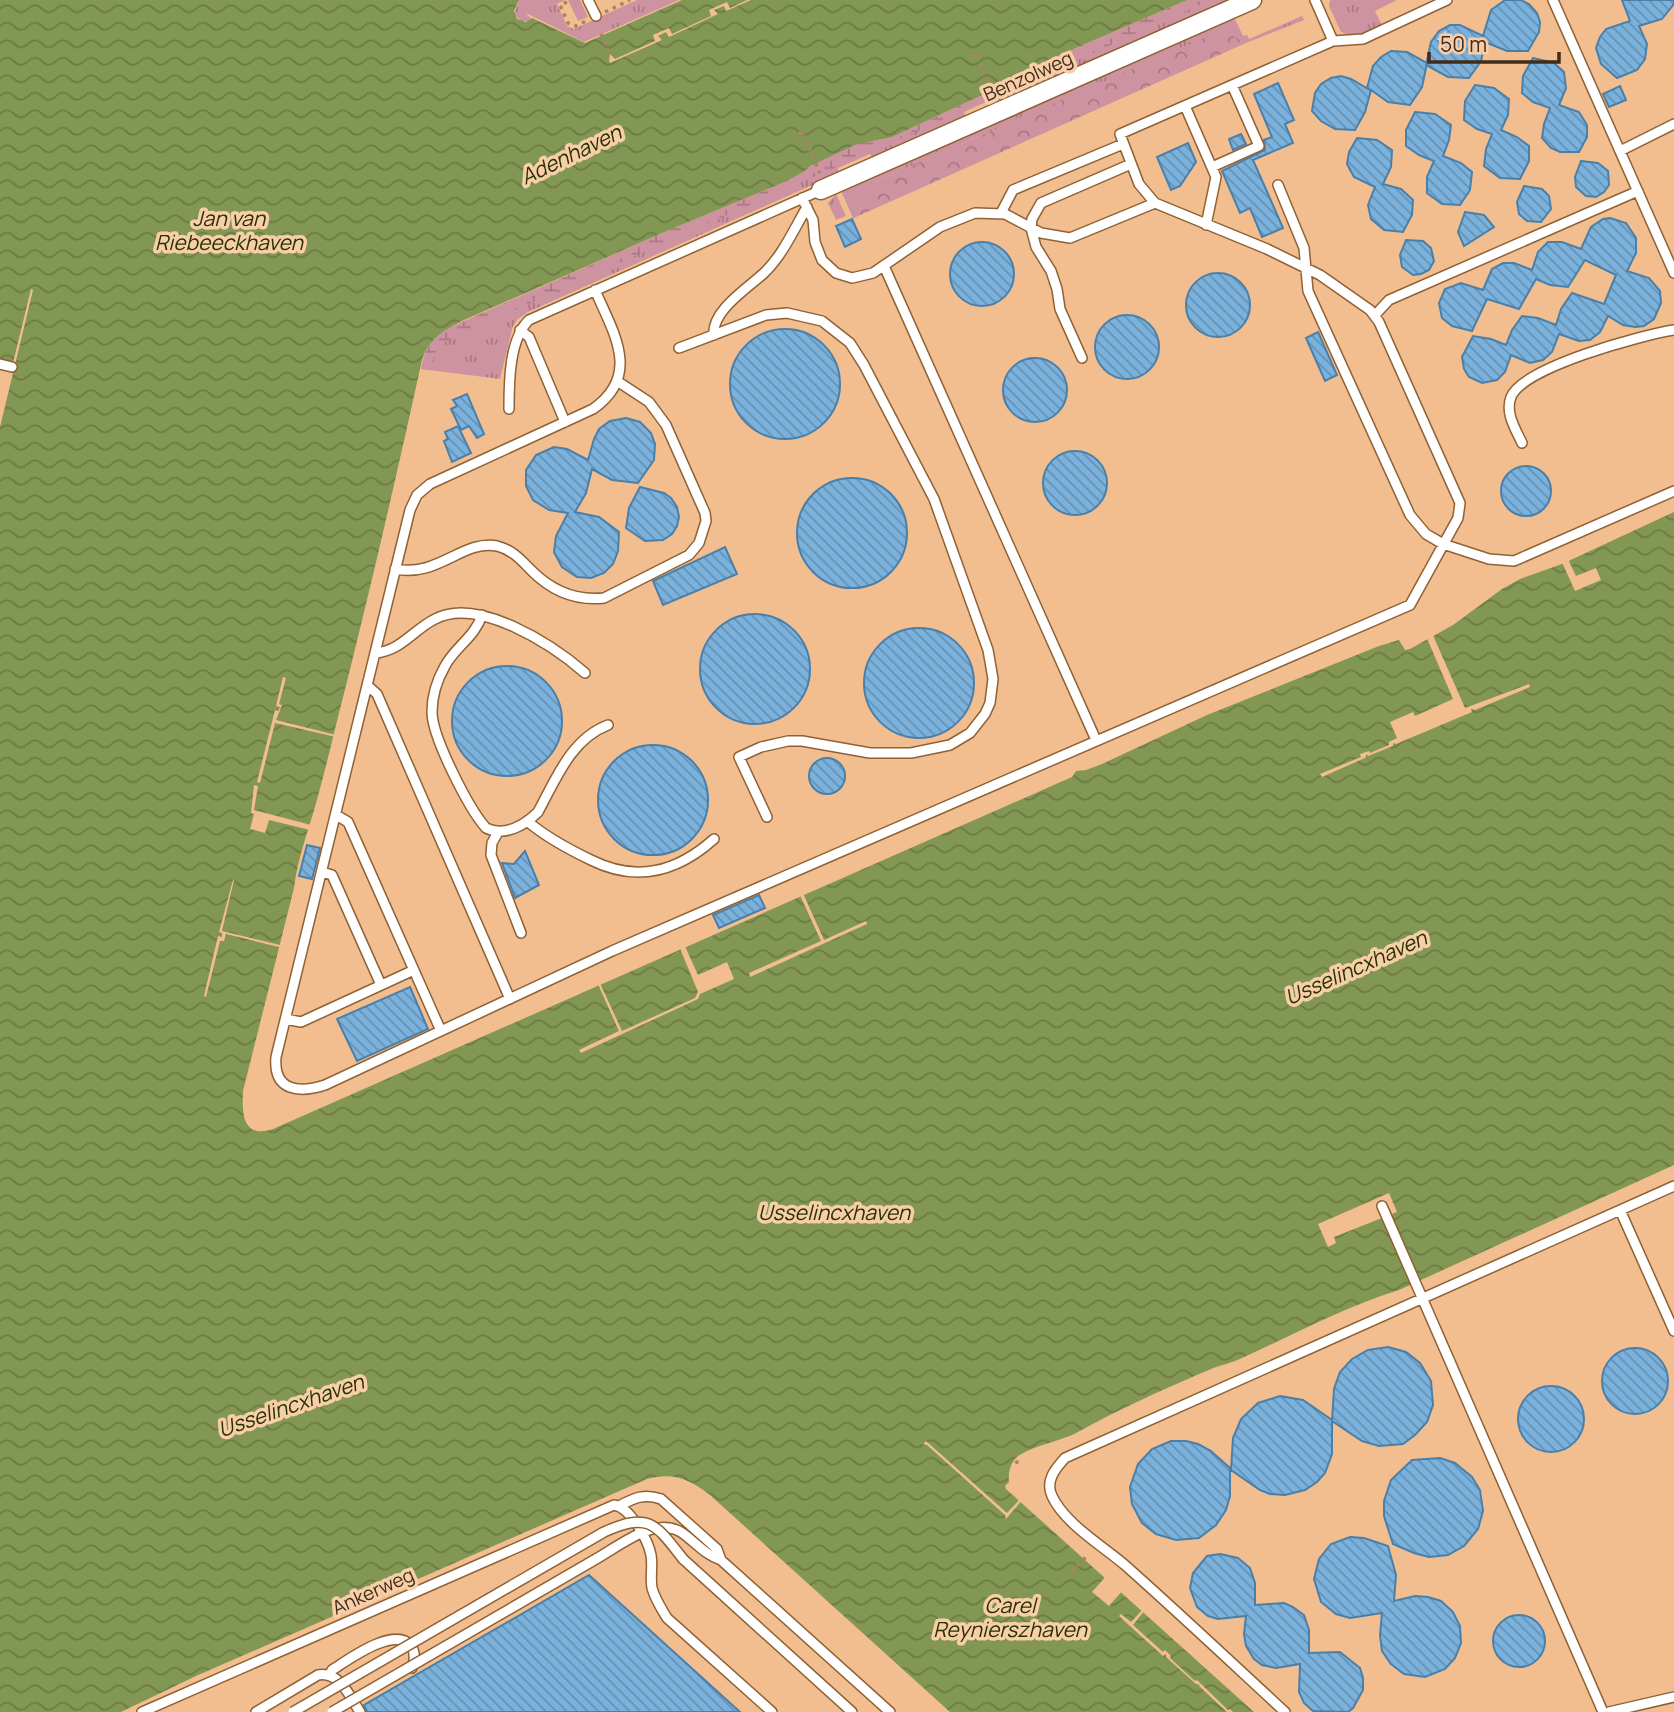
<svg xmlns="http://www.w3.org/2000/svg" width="1674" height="1712" font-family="Manrope,sans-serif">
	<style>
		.grass { fill: url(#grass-tufts) }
		.forest { fill: url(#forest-crowns) }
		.wetland { fill: url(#wetland-marsh) }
		.water { fill: url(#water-waves) }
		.pier { fill: #f2be90 }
		.building { fill: url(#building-back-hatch); stroke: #4a7fa8; stroke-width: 2 }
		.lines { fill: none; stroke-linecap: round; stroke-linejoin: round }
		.service-casing { stroke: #8f6134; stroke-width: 12 }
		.minor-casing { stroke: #8f6134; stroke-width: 21 }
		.path { stroke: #ab8461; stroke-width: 3.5; stroke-dasharray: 3.5 5; stroke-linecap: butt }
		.service { stroke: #fff; stroke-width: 9 }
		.minor { stroke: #fff; stroke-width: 18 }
		.service-bridge-casing { stroke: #8f6134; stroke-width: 12; stroke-linecap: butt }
		.service-bridge { stroke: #fff; stroke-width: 9 }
		.labels { text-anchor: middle; stroke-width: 7; stroke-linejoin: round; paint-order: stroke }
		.street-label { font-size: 19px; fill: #402c19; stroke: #f8cea9 }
		.water-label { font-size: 21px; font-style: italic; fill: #263300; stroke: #f8cea9 }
	</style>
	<defs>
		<pattern id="grass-tufts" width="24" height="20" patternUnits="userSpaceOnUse" patternTransform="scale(1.75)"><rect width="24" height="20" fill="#ce93a1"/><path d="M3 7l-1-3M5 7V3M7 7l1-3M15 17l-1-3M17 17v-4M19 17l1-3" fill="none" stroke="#a97882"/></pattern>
		<pattern id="forest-crowns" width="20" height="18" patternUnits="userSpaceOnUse" patternTransform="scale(1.75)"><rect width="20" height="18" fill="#ce93a1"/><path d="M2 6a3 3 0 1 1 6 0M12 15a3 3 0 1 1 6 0" fill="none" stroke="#a97882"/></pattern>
		<pattern id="wetland-marsh" width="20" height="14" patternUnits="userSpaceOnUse" patternTransform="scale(1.75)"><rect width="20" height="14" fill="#ce93a1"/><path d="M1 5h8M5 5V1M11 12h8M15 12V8" fill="none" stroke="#a97882"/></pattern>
		<pattern id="water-waves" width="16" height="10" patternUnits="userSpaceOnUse" patternTransform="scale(1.75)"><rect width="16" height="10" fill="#829753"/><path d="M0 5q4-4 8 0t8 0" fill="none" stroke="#6c7b44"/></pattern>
		<pattern id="building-back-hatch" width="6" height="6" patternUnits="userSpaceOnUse" patternTransform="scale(1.75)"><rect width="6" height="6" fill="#7bb2dd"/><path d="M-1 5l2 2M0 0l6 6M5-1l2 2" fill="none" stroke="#6691b2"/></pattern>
	</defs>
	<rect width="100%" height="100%" fill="#f2be90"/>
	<path class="grass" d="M519,0H565L557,4L567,26L574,29L637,0H679L584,42L526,13L531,19L528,21H521L514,14Z
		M568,0H580L588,17L578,21Z
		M1187,0H1231L1000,102L999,100L994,101L993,99L964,112L966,117L873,158L870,154L838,168L839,173L528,312L518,319L513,326L500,379L421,369L432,340L921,125Z
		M1330,0H1397L1375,11L1382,25L1360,34L1349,35L1341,32L1329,6Z
		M1302,16L1304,20L1246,43L1222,31L856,190V217L853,218L841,191L1234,17L1243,36L1247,35L1249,39Z
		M836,194L846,216L836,220L828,203Z"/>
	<path class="forest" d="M1222,30L1246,43L856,217V190Z"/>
	<path class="wetland" d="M1187,0H1210C956,116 699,225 445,342L435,356L428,370L421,369C424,351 431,338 446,329L669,230L787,181L805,171L810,166L857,143L892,137L1042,67L1055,57Z"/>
	<path class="water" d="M0,0H519L514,11L517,19L526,22L532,18L585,43L682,0H1187L1055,57L1042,67L892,137L857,144L810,166L805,171L787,181L669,230L464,320C444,330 430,337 422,360C395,483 366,608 335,729C330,750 324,774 318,796C310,827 298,855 294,888L243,1091C242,1113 242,1139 273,1129L1072,777L1076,771L1086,770L1102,764L1207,715L1379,646L1399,640L1405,650L1410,649L1453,625L1502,589L1520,579L1562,564L1674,512V1165L1399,1290C1344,1307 1293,1335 1242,1358C1232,1363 1221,1365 1211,1369C1166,1388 1119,1409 1076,1433C1058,1442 1031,1446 1017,1457C1010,1463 1008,1474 1009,1482L1005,1486L1006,1489L1254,1712H950L710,1495C689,1479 673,1472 647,1479L196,1676L121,1712H0Z"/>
	<path class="pier" d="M747,0H751L726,11L724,6L714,10L718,14L669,37L666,32L658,36L662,40L610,63L609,61L610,54L615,59L655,41L653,35L669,28L672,34L711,16L709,10L727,2L730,8Z
		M31,289L33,290L0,427V360L13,363Z
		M1567,557L1576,576L1596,568L1601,580L1575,591L1561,560Z
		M1432,633L1465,708L1529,684L1530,687L1475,710L1471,709L1472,712L1396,744L1393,743V746L1368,756L1367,754L1365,758L1322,777L1320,774L1361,757L1360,754L1369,751L1370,753L1389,745V742L1397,738L1390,722L1413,712L1415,716L1453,699L1426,636Z
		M283,677L286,678L279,704L282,705L276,720L336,735V737L275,723L260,783L257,782L275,710L278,711L280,707L276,706Z
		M254,785L258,786L254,810L311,825L310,830L269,820L265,833L250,829L254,814L251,813Z
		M233,880H234L222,931L284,946L283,948L226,934L224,941H220L206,997L204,996L218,936L222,937V933L219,932Z
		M802,891L824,940L866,921L867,924L750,977L749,973L821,941L799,893Z
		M684,944L698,975L727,962L734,979L700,994L698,999L581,1053L579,1050L619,1031L597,982L599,981L622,1031L695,998L698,992L679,946Z
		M1389,1193L1397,1212L1334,1237L1336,1243L1328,1247L1318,1224Z
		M926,1441L1007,1513L1021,1498L1023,1499L1006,1519L1005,1515L927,1445L923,1444Z
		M1107,1575L1123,1590L1109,1606L1092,1592Z
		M1144,1608L1145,1610L1133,1625L1163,1652L1165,1650L1171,1656L1170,1658L1195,1681L1197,1680L1228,1710L1230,1709L1233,1712H1227L1199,1686L1200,1685L1196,1684L1166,1657V1654L1163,1656L1119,1616L1121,1614L1131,1622Z"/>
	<path class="building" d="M1505,0H1521L1529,4L1537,13L1540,22L1539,32L1528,51H1507L1485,42L1481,61L1469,78L1448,77L1426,65L1431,42L1439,31L1450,25H1460L1483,36L1491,10Z
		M1622,0H1674V4L1662,19L1639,26L1647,44L1645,59L1637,70L1617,78L1601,64L1596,48L1600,37L1606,29L1630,21Z
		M1391,51L1407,52L1427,63L1422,87L1410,105L1388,102L1371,90L1365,112L1355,130L1335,129L1321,121L1312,111L1315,93L1321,84L1331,78L1341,76L1351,79L1370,90L1367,88L1373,66L1381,57Z
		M1533,58L1554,63L1564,72L1566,88L1559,105L1579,112L1587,125V137L1579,152H1560L1551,148L1542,138L1544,124L1550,108L1533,102L1522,93L1523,76Z
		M1278,83L1294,120L1285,124L1293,143L1253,160L1283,228L1262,237L1250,208L1240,213L1222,171L1265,150L1264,140L1272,137L1254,94Z
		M1475,85L1494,88L1509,99L1508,115L1501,130L1517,137L1529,146V161L1520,179L1500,178L1484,166L1486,149L1492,134L1477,129L1464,120L1465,101Z
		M1620,86L1626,100L1609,107L1603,94Z
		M1415,112L1435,114L1451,125L1449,140L1443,156L1461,163L1472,172L1470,190L1460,205L1442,204L1427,193V177L1434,161L1419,155L1406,146V130Z
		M1241,134L1246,144L1233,150L1229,139Z
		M1357,138L1377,140L1392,150L1391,167L1383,184L1401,189L1413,200L1412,215L1403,232L1384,230L1371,219L1368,205L1375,187L1354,177L1347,164L1349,152Z
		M1188,143L1196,162L1180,186L1171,190L1157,157Z
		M1581,161L1598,163L1608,171L1609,185L1604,192L1596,197L1586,196L1576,187L1575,177Z
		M1524,186L1542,189L1549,196L1551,209L1541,222L1527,221L1519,214L1517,202Z
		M1465,212L1484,215L1494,227L1464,246L1458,232Z
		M1610,218L1626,223L1636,238V253L1627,271L1649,278L1660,291L1661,303L1654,319L1644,326L1635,327L1623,325L1608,316L1600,332L1590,340L1579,341L1559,334L1552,352L1543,360L1530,363L1511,355L1505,372L1497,380L1482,383L1469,377L1464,369L1462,357L1473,336L1491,339L1506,345L1512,330L1522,316L1538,318L1556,325L1561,309L1572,293L1604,304L1616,275L1585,260L1568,287L1550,285L1536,279L1519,309L1487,299L1472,331L1452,326L1442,318L1439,303L1445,289L1461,283L1483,290L1492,269L1503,263H1514L1532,270L1538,252L1548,242H1562L1581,249L1591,227L1603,219Z
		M852,219L861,239L845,247L836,226Z
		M1406,240L1423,241L1431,248L1434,261L1429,270L1421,274L1413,275L1402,267L1400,255Z
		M950 274a32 32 0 1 1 64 0a32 32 0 1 1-64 0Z
		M1186 305a32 32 0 1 1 64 0a32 32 0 1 1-64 0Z
		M1095 347a32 32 0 1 1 64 0a32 32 0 1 1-64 0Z
		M730 384a55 55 0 1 1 110 0a55 55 0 1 1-110 0Z
		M1318,332L1337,375L1325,381L1306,338Z
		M1003 390a32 32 0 1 1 64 0a32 32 0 1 1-64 0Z
		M467,394L484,434L477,438L469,426L461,430L451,409L457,406L453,400Z
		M626,418L640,422L651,433L655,444L654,460L638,483L612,480L592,469L586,493L575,512L599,517L619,532L618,551L613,564L604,573L591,578L577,577L562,567L554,552L556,536L568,513L549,510L533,500L526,486V470L536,455L554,447L567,449L588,460L594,439L599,429L610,421Z
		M458,426L471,453L452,462L444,441L448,439L445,432Z
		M1043 483a32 32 0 1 1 64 0a32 32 0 1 1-64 0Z
		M1501 491a25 25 0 1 1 50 0a25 25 0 1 1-50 0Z
		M797 533a55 55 0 1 1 110 0a55 55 0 1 1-110 0Z
		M640,487L664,493L671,498L677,507L679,517L677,526L672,534L663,540L645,541L626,528L629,508Z
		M725,547L737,574L663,605L653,581Z
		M700 669a55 55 0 1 1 110 0a55 55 0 1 1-110 0Z
		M864 683a55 55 0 1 1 110 0a55 55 0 1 1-110 0Z
		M452 721a55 55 0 1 1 110 0a55 55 0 1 1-110 0Z
		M598 800a55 55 0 1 1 110 0a55 55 0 1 1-110 0Z
		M809 776a18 18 0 1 1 36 0a18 18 0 1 1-36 0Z
		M307,845L320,848L312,879L299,876Z
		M525,851L539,885L515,898L502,863L514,864Z
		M759,895L765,908L719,928L713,915Z
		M410,987L428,1029L357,1061L337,1019Z
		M1388,1347L1406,1352L1420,1363L1431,1381L1433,1405L1427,1422L1415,1435L1403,1444L1379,1446L1362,1441L1332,1421L1334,1389L1340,1372L1352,1359L1368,1350Z
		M1602 1381a33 33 0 1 1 66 0a33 33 0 1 1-66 0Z
		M1518 1419a33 33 0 1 1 66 0a33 33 0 1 1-66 0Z
		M1280,1396L1303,1400L1332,1420V1454L1325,1473L1317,1482L1305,1490L1285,1495L1270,1494L1260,1490L1231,1470L1233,1438L1241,1419L1258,1403Z
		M1171,1441H1186L1198,1444L1211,1451L1230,1468V1496L1226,1510L1216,1525L1199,1538L1176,1540L1156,1534L1142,1523L1132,1504L1130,1487L1138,1464L1152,1449Z
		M1440,1458L1455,1463L1472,1477L1480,1490L1483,1511L1478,1529L1464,1546L1448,1555L1429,1557L1414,1553L1393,1544L1384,1516V1501L1391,1480L1412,1460Z
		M1350,1537L1364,1538L1388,1546L1396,1575L1394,1601L1415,1596L1428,1597L1441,1601L1453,1612L1460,1626L1461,1643L1455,1658L1445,1669L1425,1677L1404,1674L1391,1664L1382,1651L1380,1635L1382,1613L1350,1618L1336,1614L1321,1602L1314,1579L1319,1559L1331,1544Z
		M1220,1554L1238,1558L1250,1568L1255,1583V1605L1284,1603L1293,1607L1304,1615L1309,1630V1653L1340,1652L1360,1668L1363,1678V1690L1353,1708L1348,1712L1313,1711L1304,1703L1299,1692L1300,1664L1276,1668L1262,1665L1254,1659L1246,1646L1244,1634L1246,1616L1218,1619L1208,1616L1197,1607L1190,1588L1193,1573L1207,1556Z
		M589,1575L740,1712H367L364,1705Z
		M1493 1641a26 26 0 1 1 52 0a26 26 0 1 1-52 0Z"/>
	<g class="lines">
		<defs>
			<path id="service" d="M588,0L596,16
				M1315,0L1333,41
				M1553,0L1674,273
				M1185,106L1216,177L1206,225
				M1620,151L1674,124
				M1212,167L1259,146L1232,85
				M1278,185L1304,248L1308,291L1410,515L1426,534L1443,544L1489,559L1514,561L1674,491
				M802,198L813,220L815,242L822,260L836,273L852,278L873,273L940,227L975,213L1005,214L1041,233L1070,238L1155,203
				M1001,213L1013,190L1123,144
				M884,266L1096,740
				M595,290C613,332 642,375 593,409L430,484L417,495L410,510L276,1057C273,1092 300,1093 325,1085L612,951L1410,605L1458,518L1460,503L1379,322L1370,310L1320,275L1267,249L1155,203L1139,184L1120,134L1333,41L1363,39L1447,0
				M1375,315L1389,300L1638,191
				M520,330L529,337L565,422
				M714,335C711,311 748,288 764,273C783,255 794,229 807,207
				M679,348L766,315L787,313L822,321L850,343L864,365L934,499L988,650L993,679L990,703L985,714L970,733L950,745L911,753H870L802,741H788L761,747L739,757L767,817
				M1082,358L1060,309L1057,289L1051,271L1036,247L1031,228L1032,219L1041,203L1131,164
				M0,364L12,367
				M509,409C509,383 509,339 529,320L821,190
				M1522,443C1515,428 1505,413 1511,397C1523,367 1642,335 1674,330
				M395,569C438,578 463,539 497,546C513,550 521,560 532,571C552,591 576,601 604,598L689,555L699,543L706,521L705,513L666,425L649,402L617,381
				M482,615C475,637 455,647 445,666C437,680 432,696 432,712C432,737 469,809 486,828C505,837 525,825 538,812C556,779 571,739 608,725
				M376,653C402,650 413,630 435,619C478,596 553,645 585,673
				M368,686L377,694L510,999
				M336,815L348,822L441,1031
				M527,821C547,838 568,849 591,860C637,883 677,872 714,839
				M498,832L492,843L491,855L521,933
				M322,872L332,875L381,985
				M286,1019L301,1022L414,970
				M1382,1206L1603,1712
				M1620,1210L1674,1331
				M619,1506C634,1498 644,1493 661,1499L717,1549L721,1560
				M596,1559C621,1545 658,1513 685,1535C698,1545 706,1555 721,1560L890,1712
				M683,1559L852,1712
				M330,1675L332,1670C348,1660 395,1625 411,1646C416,1653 415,1660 412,1668
				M142,1712L614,1505C630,1507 648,1540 651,1555C653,1566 650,1577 652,1588C655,1599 661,1608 667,1618L772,1712
				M256,1712L318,1675C340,1671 350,1697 360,1712
				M1285,1712C1232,1663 1180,1614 1126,1566C1103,1546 1065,1524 1052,1496C1045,1481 1055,1469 1065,1458L1674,1186
				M1609,1712L1674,1697"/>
			<path id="minor" d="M821,190L1252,0"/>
		</defs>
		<use href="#service" class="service-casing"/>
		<use href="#minor" class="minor-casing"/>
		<path class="path" d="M567,2L560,5L568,23L576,26L586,21
			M605,12L630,0
			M601,34L610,54
			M977,55L995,96
			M973,57L981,53
			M802,132L820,173
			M798,134L806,130
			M1012,1453L1020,1468
			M1071,1572L1088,1555"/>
		<use href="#service" class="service"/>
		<use href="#minor" class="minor"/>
		<defs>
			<path id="service-bridge" d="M293,1712L604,1532C649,1512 655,1523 683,1559
				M332,1712L596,1559"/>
		</defs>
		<use href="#service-bridge" class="service-bridge-casing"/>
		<use href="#service-bridge" class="service-bridge"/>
	</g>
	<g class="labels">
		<g class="street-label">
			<text transform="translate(1028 76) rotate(-24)" y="7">Benzolweg</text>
			<text transform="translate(373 1591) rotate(-24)" y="7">Ankerweg</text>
		</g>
		<g class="water-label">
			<text transform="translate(571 155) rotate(-26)" y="7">Adenhaven</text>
			<text x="229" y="226">Jan van<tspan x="229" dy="24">Riebeeckhaven</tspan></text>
			<text transform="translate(1356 968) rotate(-24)" y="7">Usselincxhaven</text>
			<text x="834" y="1220">Usselincxhaven</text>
			<text transform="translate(291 1406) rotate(-19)" y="7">Usselincxhaven</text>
			<text x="1010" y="1613">Carel<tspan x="1010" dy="24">Reynierszhaven</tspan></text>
		</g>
	</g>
	<path d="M1429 52v10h130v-10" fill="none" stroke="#402c19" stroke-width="3.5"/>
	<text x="1440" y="52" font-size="21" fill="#402c19" stroke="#f8cea9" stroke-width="5" paint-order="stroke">50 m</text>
</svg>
